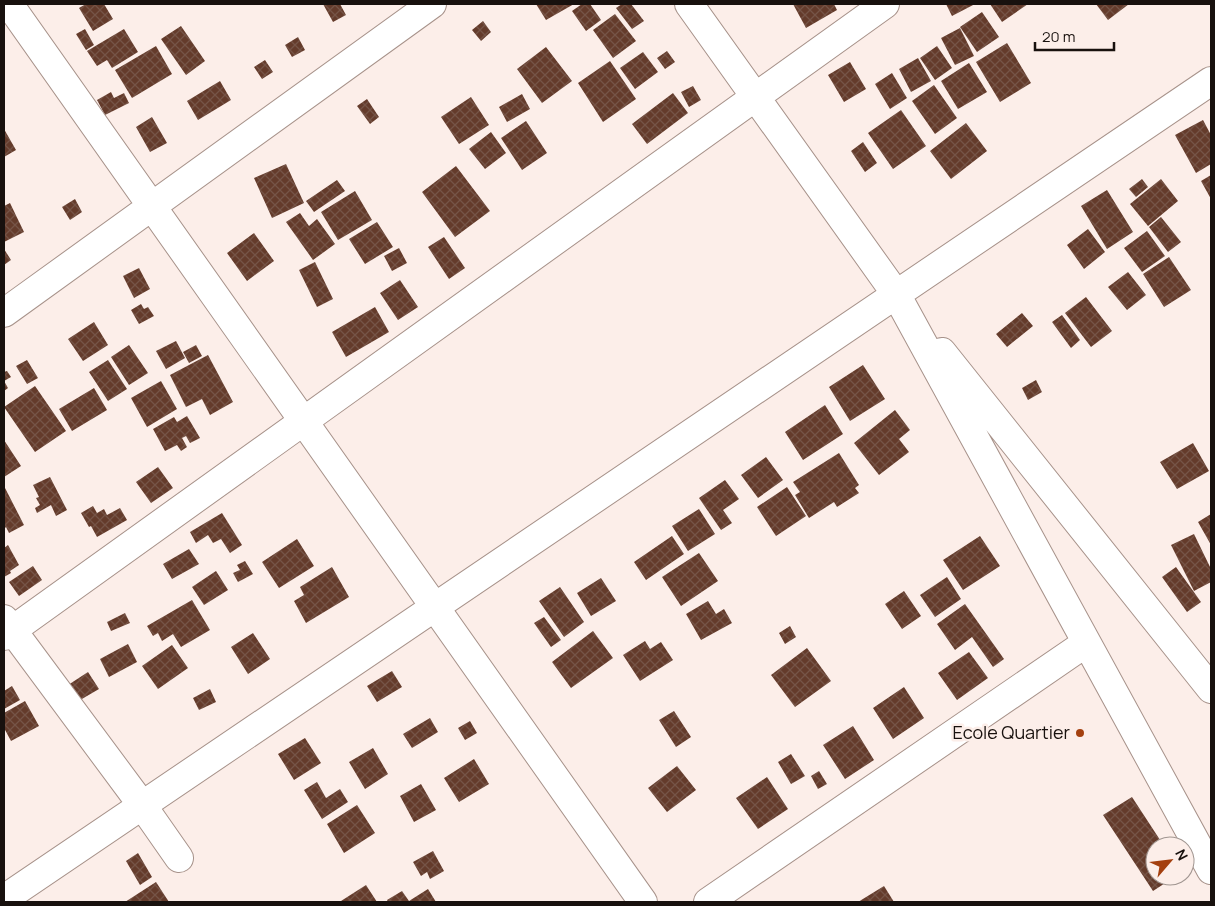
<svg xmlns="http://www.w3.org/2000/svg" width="1215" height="906" font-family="Manrope,sans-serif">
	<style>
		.building { fill: url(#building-cross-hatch) }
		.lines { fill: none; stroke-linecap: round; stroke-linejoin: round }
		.minor-casing { stroke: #a7928a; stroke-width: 30 }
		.minor { stroke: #fff; stroke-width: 28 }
		.poi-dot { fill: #a4400f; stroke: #fceee9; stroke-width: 2 }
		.labels { text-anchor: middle; stroke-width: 5; stroke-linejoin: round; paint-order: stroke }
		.poi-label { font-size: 18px; fill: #18110e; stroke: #fceee9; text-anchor: end }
	</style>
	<defs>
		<pattern id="building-cross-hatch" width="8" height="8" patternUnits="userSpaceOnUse" patternTransform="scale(1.25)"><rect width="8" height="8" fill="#643b2b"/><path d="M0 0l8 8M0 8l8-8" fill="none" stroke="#755447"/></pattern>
	</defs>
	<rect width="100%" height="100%" fill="#fceee9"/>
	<path class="building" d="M86,4H104L113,19L93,31L79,8Z
		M323,4H340L346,15L333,22Z
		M536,4H574L546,20Z
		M582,4H590L601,20L586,31L572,11Z
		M622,4H631L644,21L632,29L616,8Z
		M793,4H834L837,10L806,28Z
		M946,4H975L952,16Z
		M990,4H1028L1002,22Z
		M1096,4H1129L1108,20Z
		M982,12L999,37L977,52L960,27Z
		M615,14L636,41L613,58L593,30Z
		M483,21L491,32L481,41L472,30Z
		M181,26L205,61L186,75L161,39Z
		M960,28L974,56L955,65L941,38Z
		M85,29L94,45L86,50L76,34Z
		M124,29L138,52L112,68L107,60L97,66L87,51Z
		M298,37L305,50L292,57L285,45Z
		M1007,43L1031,83L1000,102L976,62Z
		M156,46L172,74L132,98L115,70Z
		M937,46L952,68L935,80L920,58Z
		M546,47L572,81L542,103L517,69Z
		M667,51L675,62L665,69L657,58Z
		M643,52L658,72L635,89L620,68Z
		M918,58L931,81L911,92L899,69Z
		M265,60L273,72L262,79L254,67Z
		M610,61L636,99L603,122L578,83Z
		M850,62L866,89L844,102L828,75Z
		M969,63L987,92L958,109L941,81Z
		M892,73L907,98L890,109L875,84Z
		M220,81L231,100L198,120L187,101Z
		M934,85L957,118L935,134L912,101Z
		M693,86L701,100L689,107L681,92Z
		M111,92L114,98L124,93L129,103L105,115L97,100Z
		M673,93L688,113L647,144L632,124Z
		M522,94L530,109L507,122L499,107Z
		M471,97L489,125L459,144L441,117Z
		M367,99L379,117L370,124L357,106Z
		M901,110L926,146L893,169L868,133Z
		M152,117L167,143L150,152L136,127Z
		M1203,120L1211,135V164L1196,173L1175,135Z
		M526,121L547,153L522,170L501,138Z
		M966,123L987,151L951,179L930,151Z
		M4,129L16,150L4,157Z
		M491,132L506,153L485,169L469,149Z
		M863,142L877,163L865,172L851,151Z
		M286,164L304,203L272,218L254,178Z
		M456,166L490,211L455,237L422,192Z
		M1211,175V199L1201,181Z
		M1142,179L1148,187L1136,197L1129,189Z
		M1161,179L1178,201L1148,226L1130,204Z
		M337,180L345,191L314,212L306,201Z
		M1107,190L1133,232L1107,249L1081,206Z
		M355,191L372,220L338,240L321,212Z
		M75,199L82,212L70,220L62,207Z
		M10,203L24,232L4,242V206Z
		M300,213L309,226L317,219L335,244L313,260L286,222Z
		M1161,217L1181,242L1168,252L1149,227Z
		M377,222L393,247L365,264L349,239Z
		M1088,229L1105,252L1084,269L1067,245Z
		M1147,231L1165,256L1142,272L1124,248Z
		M254,233L274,261L247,281L227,253Z
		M444,237L465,268L449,279L428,247Z
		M399,248L407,263L392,271L384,256Z
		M4,249L11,260L4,265Z
		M1169,257L1191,290L1164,307L1143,274Z
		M315,262L333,299L317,307L299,270Z
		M139,268L150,289L134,298L123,276Z
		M1128,272L1146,295L1127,310L1108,287Z
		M400,280L418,307L398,320L380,293Z
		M1086,297L1112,331L1091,347L1065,313Z
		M141,304L144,309L148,307L154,316L139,324L131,310Z
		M375,307L389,332L346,357L332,332Z
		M1022,313L1033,326L1007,347L996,334Z
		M1062,315L1080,340L1071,348L1052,322Z
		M94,322L108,345L83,361L68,339Z
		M176,341L185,358L166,369L156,351Z
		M129,345L148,373L129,385L111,357Z
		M196,345L202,356L189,363L183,352Z
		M208,355L233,402L210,415L202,399L186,407L170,375Z
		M27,360L38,378L27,384L16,366Z
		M108,360L127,389L108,401L89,372Z
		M863,365L885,399L850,421L829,387Z
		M7,371L11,377L4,381L8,388L4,391V372Z
		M1036,380L1042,392L1028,400L1022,388Z
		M161,381L177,409L147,427L131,398Z
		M35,386L66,431L35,452L4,407Z
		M94,388L107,410L72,431L59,409Z
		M825,405L843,434L803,460L785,432Z
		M895,410L910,430L899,439L909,452L879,475L854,443Z
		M187,416L200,438L190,443L186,436L182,438L187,447L181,451L177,445L165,451L153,429L174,417L177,422Z
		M4,440L21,466L4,477Z
		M1193,443L1209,471L1177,489L1160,462Z
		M839,453L859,485L855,488L859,493L837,507L834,502L809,518L795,495L800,492L793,482Z
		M766,457L783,480L758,498L741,475Z
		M158,467L173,488L151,503L136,482Z
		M50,477L67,510L56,516L51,505L37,513L35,508L40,505L36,498L39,497L33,485Z
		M725,480L739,499L723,510L732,523L721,530L699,498Z
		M4,486L24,525L9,533L6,527L4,529Z
		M787,487L806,516L776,536L757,507Z
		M93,506L97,513L104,509L107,515L120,508L127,520L97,537L91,526L89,527L81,513Z
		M699,509L715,534L688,551L672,526Z
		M222,513L242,545L230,553L221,539L213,543L208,535L196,543L190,532Z
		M1211,514V545L1198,522Z
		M1194,534L1211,569V582L1194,591L1171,545Z
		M672,536L684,554L646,580L634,562Z
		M980,536L1000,566L963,590L943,560Z
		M297,539L314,566L279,588L262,562Z
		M8,545L19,565L10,571L11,573L4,577V548Z
		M189,549L199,564L172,579L163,564Z
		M699,553L718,581L681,606L662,577Z
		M245,561L253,574L238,582L233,573L240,570L237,565Z
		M33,566L42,580L19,596L9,582Z
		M332,567L349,597L306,623L294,601L304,595L300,587Z
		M1176,567L1201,602L1187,612L1162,577Z
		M216,571L228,590L204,605L192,587Z
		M947,577L961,599L935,617L920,595Z
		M601,578L616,601L591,616L577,593Z
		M560,587L584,622L564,637L539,601Z
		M904,591L921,616L902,629L885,604Z
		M192,600L210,630L181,647L173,634L162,641L158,633L153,636L147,626Z
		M708,601L716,614L724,609L732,623L701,640L686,614Z
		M965,604L1004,659L993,667L972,637L955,650L937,624Z
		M125,613L130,623L111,631L107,622Z
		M544,617L561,640L551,647L534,623Z
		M790,626L796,637L785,644L779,633Z
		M593,631L613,658L571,688L552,662Z
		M253,633L270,659L248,674L231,647Z
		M645,641L650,649L661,642L673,660L640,681L623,655Z
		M128,644L137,662L109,677L100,659Z
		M172,645L188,668L158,689L142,666Z
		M807,648L831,681L795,707L771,675Z
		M969,652L988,678L957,700L938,673Z
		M392,671L402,687L377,702L367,686Z
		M88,672L99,689L75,703L65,687Z
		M12,686L20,700L4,709V691Z
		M904,687L924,718L893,739L873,708Z
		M210,689L216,702L199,710L193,698Z
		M25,701L39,726L11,741L4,728V713Z
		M674,711L691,737L676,747L659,720Z
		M430,718L438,732L412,748L403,734Z
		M470,721L477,733L465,740L458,728Z
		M853,726L874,760L845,779L823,745Z
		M305,738L321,763L294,780L278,754Z
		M373,748L388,774L365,789L349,762Z
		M791,754L805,776L791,784L778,762Z
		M474,759L489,784L459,802L444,778Z
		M677,766L696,790L667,812L648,788Z
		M819,771L827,784L818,789L811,776Z
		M767,777L788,809L758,829L736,798Z
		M317,782L326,798L340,789L348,802L322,819L304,790Z
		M421,784L436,810L414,822L400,796Z
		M1132,797L1164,846H1155V876H1176L1153,891L1103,815Z
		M357,805L375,833L344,853L327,824Z
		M433,851L444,871L430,879L427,872L421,876L413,862Z
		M138,853L152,877L140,885L126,861Z
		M156,882L169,902H125Z
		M366,885L377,902H341V901Z
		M884,886L894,902H858Z
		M428,889L436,902H388L387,900L402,891L409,901Z"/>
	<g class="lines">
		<defs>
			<path id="minor" d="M9,4L643,902
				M689,4L896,294L1211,870
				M4,313L432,4
				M942,352L1211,689
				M4,619L142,805L179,858
				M4,636L885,4
				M4,899L1211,81
				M708,902L1086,643"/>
		</defs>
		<use href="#minor" class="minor-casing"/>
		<use href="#minor" class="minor"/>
	</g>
	<circle class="poi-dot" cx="1080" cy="733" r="5"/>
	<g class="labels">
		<g class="poi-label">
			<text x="1070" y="739">Ecole Quartier</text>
		</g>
	</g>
	<rect width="1215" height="906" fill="none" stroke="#18110e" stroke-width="10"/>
	<g transform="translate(1170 861) rotate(62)"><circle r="24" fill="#fceee9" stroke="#a19691"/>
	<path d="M0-4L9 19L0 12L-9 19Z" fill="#a4400f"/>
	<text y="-8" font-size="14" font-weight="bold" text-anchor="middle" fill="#18110e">N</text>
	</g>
	<path d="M1035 42v8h79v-8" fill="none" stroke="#18110e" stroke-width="2.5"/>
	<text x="1042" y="42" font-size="15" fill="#18110e" stroke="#fceee9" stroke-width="4" paint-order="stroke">20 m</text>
</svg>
